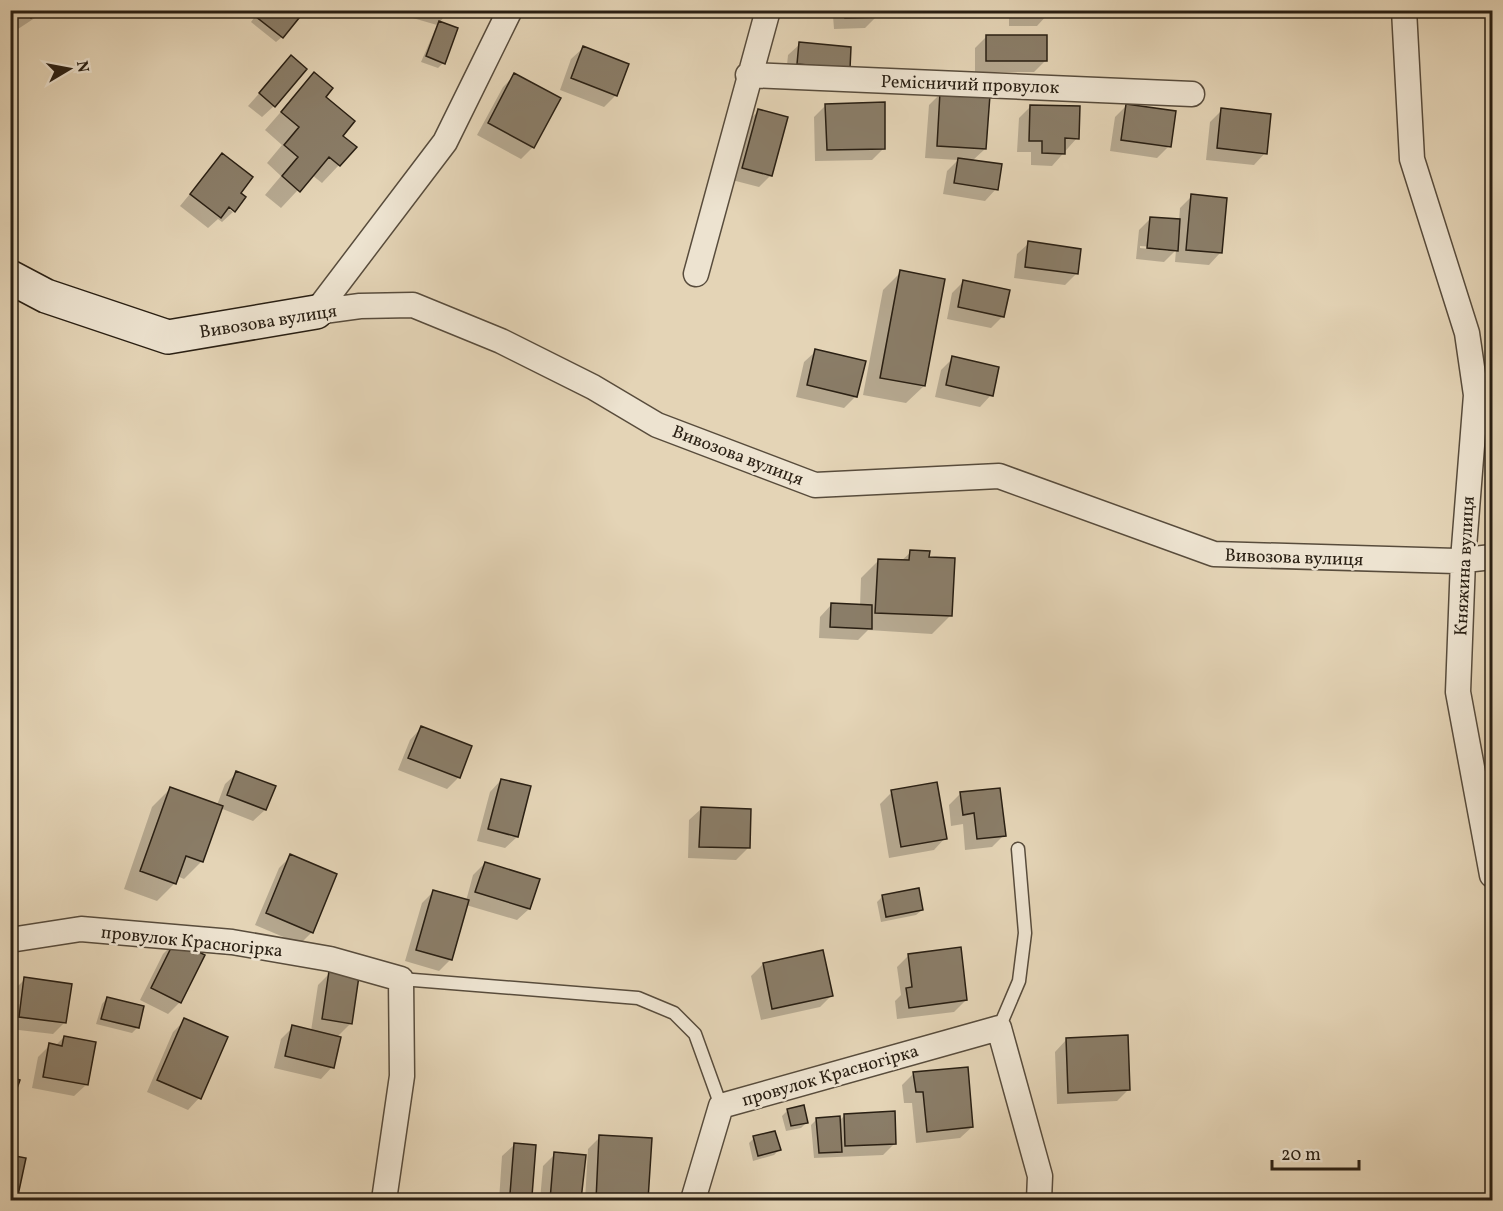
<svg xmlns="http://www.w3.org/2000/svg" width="1503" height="1211" font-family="Vollkorn,serif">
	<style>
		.shadow { fill: #0003; fill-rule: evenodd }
		.building { fill: #8a7d68; stroke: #291f13; stroke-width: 1.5 }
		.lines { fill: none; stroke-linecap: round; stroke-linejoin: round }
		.lane-casing { stroke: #584c3c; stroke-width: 15 }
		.street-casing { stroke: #584c3c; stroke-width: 27 }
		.secondary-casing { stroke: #291f13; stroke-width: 36 }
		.lane { stroke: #ede3d0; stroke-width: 12 }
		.street { stroke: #ede3d0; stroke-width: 24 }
		.secondary { stroke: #ede3d0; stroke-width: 33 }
		.labels { text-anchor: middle; stroke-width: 5; stroke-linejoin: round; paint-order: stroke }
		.street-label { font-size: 18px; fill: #291f13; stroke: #ede3d0 }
	</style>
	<rect width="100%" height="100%" fill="#e4d4b6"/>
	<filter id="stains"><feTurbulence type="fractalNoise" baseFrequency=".00333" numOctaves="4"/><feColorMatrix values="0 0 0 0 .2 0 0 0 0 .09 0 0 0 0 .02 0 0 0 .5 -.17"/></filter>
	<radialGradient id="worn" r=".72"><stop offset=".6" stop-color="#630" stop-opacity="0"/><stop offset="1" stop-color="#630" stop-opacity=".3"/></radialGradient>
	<path class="shadow" d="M10,10H47L18,29L10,16Z
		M260,10L282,37L276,42L251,22Z
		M385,10H449L440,22L443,63L438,68L421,62L437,25Z
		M811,10H876V17L865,28L834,29L833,16H811Z
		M897,10H952L897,13Z
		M1049,10L1048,14L1037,26H1009V12H989Z
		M987,36L1046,60L1034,72H975V48Z
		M800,44L848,68L786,75L788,55Z
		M583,48L616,95L604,107L560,90L571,59Z
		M291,57L274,106L262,117L248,106Z
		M314,74L341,136L339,165L322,183L312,175L281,208L265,195L281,176L267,163L282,145L265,130Z
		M515,75L533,147L521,159L477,135L503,87Z
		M941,93L985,149L972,161L996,189L985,201L943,194L947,171L958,160L925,158L929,105Z
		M826,105L884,148L872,160L815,161L814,117Z
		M1127,105L1169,146L1157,158L1110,151L1115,117Z
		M1031,106L1077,138L1052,166L1031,165V152H1017L1019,118Z
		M1222,110L1265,153L1254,165L1206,160L1210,122Z
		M758,111L771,175L759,187L732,180L747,123Z
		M222,155V204L233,212L222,222L218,219L208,228L180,206Z
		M1192,196L1220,253L1209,265L1175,262L1176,250L1164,262L1136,259L1139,230L1151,218L1179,220L1180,208ZM1140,246L1168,248V251L1140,248Z
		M1029,243L1077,273L1065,285L1014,278L1017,254Z
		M901,272L924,386L906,403L863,395L883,290Z
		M964,281L1003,316L991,328L947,319L952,293Z
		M816,351L856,396L844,408L796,397L804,362Z
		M953,358L991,395L980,407L935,397L941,370Z
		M911,552L928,558L950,616L932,634L868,630L858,640L819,638L820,617L831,605L860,606L861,578L879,560L901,561Z
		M421,728L470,747L458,778L447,789L398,770L410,740Z
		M237,773L265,810L253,821L220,808L202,861L184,879L177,876L175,883L157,901L124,889L152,807L170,789L217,805L225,784Z
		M501,780L517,837L505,848L477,841L490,792Z
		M892,792L945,838L934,850L889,858L880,804Z
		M961,793L1004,835L992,847L965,850L963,824L951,826L949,805Z
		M701,809L748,848L736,860L688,858L689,820Z
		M291,856L312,932L300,944L255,925L279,868Z
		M485,863L529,909L517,920L466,905L451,959L439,971L405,961L422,903L434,891L466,901L473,875Z
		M883,896L922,910L916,915L881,922L877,902Z
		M175,942L180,1002L168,1014L140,1000L163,954Z
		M909,955L966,1000L954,1012L897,1019L895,1001L901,995L897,967Z
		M763,964L832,995L820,1007L761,1020L751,976Z
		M330,973L350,1024L337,1037L332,1067L321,1079L274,1068L281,1039L293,1027L311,1031L318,985Z
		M25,979L65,1022L53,1034L10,1029L13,991Z
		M107,998L138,1027L132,1033L96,1024L102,1004Z
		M185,1020L199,1098L188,1110L147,1092L173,1032Z
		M64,1037L86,1085L74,1096L32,1088L38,1057L50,1045L55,1046Z
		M1066,1040L1129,1089L1117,1101L1057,1104L1055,1052Z
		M914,1073L972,1127L960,1138L916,1143L912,1103H904L902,1085Z
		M788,1110L806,1123L801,1128L786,1131L782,1116Z
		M845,1115L895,1143L883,1155L814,1158L811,1125L817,1119L838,1122Z
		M600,1137L650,1140L647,1200H585L588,1149Z
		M754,1138L779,1150L774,1155L753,1161L749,1143Z
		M514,1145L530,1195L525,1200H499L502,1156Z
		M555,1154L584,1156L580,1200H540L543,1166Z"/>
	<path class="building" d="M26,10H43L31,18Z
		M260,10H289L299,18L283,38L255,16Z
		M845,10H878V17L845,18Z
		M1020,10H1050V15L1020,14Z
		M439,21L458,28L445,64L426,56Z
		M986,35H1047V61H986Z
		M799,42L851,47L850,69L797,64Z
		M583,46L629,64L617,96L571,78Z
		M291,55L307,69L275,107L259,93Z
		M314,72L333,88L326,97L355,121L343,136L357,147L340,166L329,157L300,192L282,176L298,157L284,145L299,127L281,112Z
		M514,73L561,98L534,148L488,123Z
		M940,92L990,95L986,149L937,146Z
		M885,102V149L827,150L825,104Z
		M1126,104L1176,111L1171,147L1121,140Z
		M1030,105L1080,106L1079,139L1065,138V154L1042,153V141H1029Z
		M1221,108L1271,114L1267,154L1217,148Z
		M758,109L788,117L772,176L742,168Z
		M222,153L253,177L241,193L246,197L235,212L229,207L221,218L190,194Z
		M958,158L1002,164L998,190L954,183Z
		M1191,194L1227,198L1222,253L1186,250Z
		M1150,217L1180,219L1178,251L1147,248Z
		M1028,241L1081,249L1078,274L1025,267Z
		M900,270L945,279L925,386L880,378Z
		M963,280L1010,290L1004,317L958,307Z
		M815,349L866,361L857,397L807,385Z
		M952,356L999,367L993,396L946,385Z
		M910,550L930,551L929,557L955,558L952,616L875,613L878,559L909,560Z
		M831,603L872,605V629L830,627Z
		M421,726L472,746L460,778L408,758Z
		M236,771L276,786L266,810L227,795Z
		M501,779L531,786L518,837L488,829Z
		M937,782L947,839L901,847L891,790Z
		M170,787L223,806L203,862L186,856L176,884L140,871Z
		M1000,788L1006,836L977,839L974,813L963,815L960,792Z
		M701,807L751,809L750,848L699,847Z
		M290,854L337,874L313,933L266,913Z
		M485,862L540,879L530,909L475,892Z
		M919,888L923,910L886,917L882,895Z
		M433,890L469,900L452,960L416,950Z
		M175,940L205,955L181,1003L151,988Z
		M961,947L967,1000L909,1008L906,988L912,987L908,954Z
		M823,950L833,996L772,1009L763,963Z
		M329,971L359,976L352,1024L322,1019Z
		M24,977L72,984L66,1023L19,1017Z
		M107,997L144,1006L139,1028L101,1019Z
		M184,1018L228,1037L201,1099L157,1080Z
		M292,1025L341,1037L334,1068L285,1056Z
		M1128,1035L1130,1090L1068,1093L1066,1038Z
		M64,1036L96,1042L88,1085L43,1077L49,1043L62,1046Z
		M968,1067L973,1127L927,1132L923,1092H916L913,1072Z
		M10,1077L20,1080L10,1108Z
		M804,1105L808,1123L791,1126L787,1109Z
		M895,1111L896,1144L845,1146L844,1114Z
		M840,1116L842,1152L819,1153L816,1118Z
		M775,1131L781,1150L758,1156L753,1136Z
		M599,1135L652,1138L648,1200H596Z
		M514,1143L536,1145L532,1196L510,1194Z
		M554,1152L586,1155L581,1200H550Z
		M10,1155L26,1158L17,1200H10Z
		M839,1195V1200H811V1197Z
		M720,1197L771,1200H720Z"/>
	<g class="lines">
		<defs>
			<path id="lane" d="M401,979L638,998L674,1013L695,1034L721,1106
				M999,1028L1019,981L1025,933L1018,849"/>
			<path id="street" d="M1404,10L1412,159L1467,333L1476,395L1463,560L1458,692L1492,875
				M748,75L1192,94
				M696,274L768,10
				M316,312L360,306L413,305L501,341L593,387L657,425L815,485L999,476L1214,554L1456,561L1492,557
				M316,312L445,142L510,10
				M10,940L81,929L232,942L330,959L401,979L402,1076L384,1200
				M693,1200L721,1106L999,1028L1040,1176L1039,1200"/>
			<path id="secondary" d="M10,277L46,296L168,337L316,312"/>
		</defs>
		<use href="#lane" class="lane-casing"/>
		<use href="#street" class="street-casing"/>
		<use href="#secondary" class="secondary-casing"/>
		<use href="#lane" class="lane"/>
		<use href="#street" class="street"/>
		<use href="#secondary" class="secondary"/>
	</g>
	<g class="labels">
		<g class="street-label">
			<text transform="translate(970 84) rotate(2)" y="6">Ремісничий провулок</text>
			<text transform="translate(268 321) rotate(-9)" y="6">Вивозова вулиця</text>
			<text transform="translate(738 455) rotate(21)" y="6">Вивозова вулиця</text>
			<text transform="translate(1294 557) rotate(2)" y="6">Вивозова вулиця</text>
			<text transform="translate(1464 566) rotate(-87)" y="6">Княжина вулиця</text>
			<text transform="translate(192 941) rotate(6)" y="6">провулок Красногірка</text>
			<text transform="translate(830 1075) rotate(-16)" y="6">провулок Красногірка</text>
		</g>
	</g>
	<rect width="1503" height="1211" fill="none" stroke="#e4d4b6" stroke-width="36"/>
	<rect x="12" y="12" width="1479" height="1187" fill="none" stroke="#291f13" stroke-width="3"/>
	<rect x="18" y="18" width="1467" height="1175" fill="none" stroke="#291f13" stroke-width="1.5"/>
	<g transform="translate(69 69) rotate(80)" stroke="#ede3d0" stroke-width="4.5" paint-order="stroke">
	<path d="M0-4.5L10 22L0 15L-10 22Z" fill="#291f13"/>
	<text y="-9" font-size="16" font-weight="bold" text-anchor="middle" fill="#291f13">N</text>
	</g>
	<path d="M1272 1160v9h87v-9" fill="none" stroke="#291f13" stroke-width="3"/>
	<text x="1281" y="1160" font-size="18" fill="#291f13" stroke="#ede3d0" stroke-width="4.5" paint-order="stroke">20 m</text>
	<rect width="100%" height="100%" filter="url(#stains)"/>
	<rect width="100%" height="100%" fill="url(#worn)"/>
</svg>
